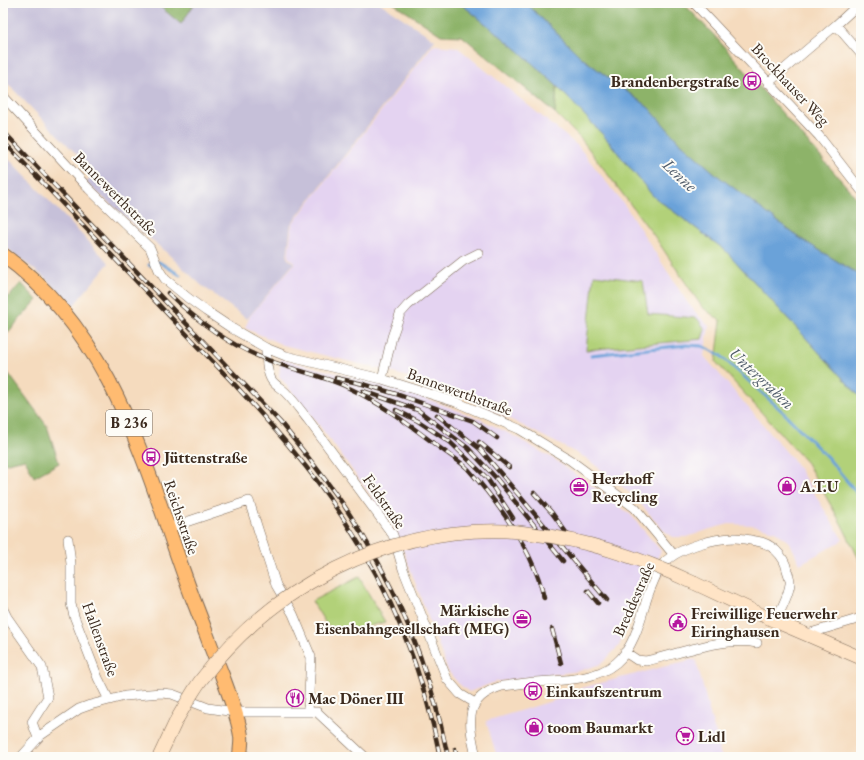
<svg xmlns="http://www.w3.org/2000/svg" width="864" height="760" font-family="'EB Garamond',serif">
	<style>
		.built { fill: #e4d3f1 }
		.industrial { fill: #c6c0d9 }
		.green { fill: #b2d179; stroke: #767e4c }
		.forest { fill: #8db369; stroke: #646e44 }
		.water { fill: #6ba2d9; stroke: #53667c }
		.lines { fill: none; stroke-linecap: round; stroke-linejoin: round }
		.stream { stroke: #6ba2d9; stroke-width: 3 }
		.minor-casing { stroke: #7c6856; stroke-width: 10 }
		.secondary-casing { stroke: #7c6856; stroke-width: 14 }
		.primary-casing { stroke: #7c6856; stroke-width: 16 }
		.minor { stroke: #fff; stroke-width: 9 }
		.secondary { stroke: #ffe4c6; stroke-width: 13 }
		.primary { stroke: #ffbb71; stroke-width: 14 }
		.rail-casing { stroke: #3b2a1e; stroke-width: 4.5 }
		.rail { stroke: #fdfcf7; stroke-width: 3; stroke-dasharray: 9; stroke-linecap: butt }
		.secondary-bridge-casing { stroke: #7c6856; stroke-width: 14; stroke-linecap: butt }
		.secondary-bridge { stroke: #ffe4c6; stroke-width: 13 }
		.labels { text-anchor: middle; stroke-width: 4; stroke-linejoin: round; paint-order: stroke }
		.shield { fill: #fdfcf7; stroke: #75695f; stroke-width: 1 }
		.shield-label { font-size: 15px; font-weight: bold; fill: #3b2a1e }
		.poi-label { font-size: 16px; font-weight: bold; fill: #3b2a1e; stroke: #fdfcf7; text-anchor: start }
		.street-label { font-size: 16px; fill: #3b2a1e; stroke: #fdfcf7 }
		.water-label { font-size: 17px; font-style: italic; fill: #4e5a69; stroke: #fdfcf7 }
	</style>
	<rect width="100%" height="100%" fill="#fdfcf7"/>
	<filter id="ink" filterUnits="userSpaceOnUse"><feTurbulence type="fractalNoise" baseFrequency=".025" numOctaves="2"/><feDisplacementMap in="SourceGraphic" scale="8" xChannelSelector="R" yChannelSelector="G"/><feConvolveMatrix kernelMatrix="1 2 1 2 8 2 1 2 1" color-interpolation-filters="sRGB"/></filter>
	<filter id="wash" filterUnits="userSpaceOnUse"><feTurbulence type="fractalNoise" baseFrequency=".012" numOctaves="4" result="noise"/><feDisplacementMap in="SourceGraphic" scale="16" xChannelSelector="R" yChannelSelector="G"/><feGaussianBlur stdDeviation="0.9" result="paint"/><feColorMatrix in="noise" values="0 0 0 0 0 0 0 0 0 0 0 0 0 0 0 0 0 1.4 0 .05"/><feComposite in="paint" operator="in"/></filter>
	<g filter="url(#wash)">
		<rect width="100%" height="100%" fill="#f5dbbe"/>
		<path class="built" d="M433,45L457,47L578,146L626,207L687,302L698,315L709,326L704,356L795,462L843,540L800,564L790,543L775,531L752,525L729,524L710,529L687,537H673L663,530L634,496L586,458L465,396L412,378L372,367L283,345L245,328L250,316L295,263L288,257L292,224Z
			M281,359L409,392L480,419L512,435L552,458L599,491L630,514L661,551L644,584L619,646L601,664L579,671L495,682L469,692L458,683L448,671L395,528L316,421L279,376Z
			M690,660H696L714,729L723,746L718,748L722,757H497L486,721L562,698V693Z"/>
		<path class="industrial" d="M3,3H380L435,40L291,224L287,258L294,263L247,319L201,285L167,253L86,183L94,172L3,79Z
			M3,153L109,263L73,306L45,278L3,245Z"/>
		<path class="green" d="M557,86L604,136L653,196L725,250L861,398V563L842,525L807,463L716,362L721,321L702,307L655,237L582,140L555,113Z
			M594,275L643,281L648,314L697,318L705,329L702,339L586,350Z
			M359,577L385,622L354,630L334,632L326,624L312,601Z"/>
		<path class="forest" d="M156,3H195L181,24Z
			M393,3H460L519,51L557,86L555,113L462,36L441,35Z
			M526,3H683L713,34L861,203V276L798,237L718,176L678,141L649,108L582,58Z
			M21,283L37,300L3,338V295L9,297Z
			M3,366L47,426L59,463L34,477L25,459L3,464Z"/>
		<path class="water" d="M460,3H526L582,58L649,108L678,141L718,176L798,237L861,276V398L725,250L653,196L604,136L557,86L519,51Z"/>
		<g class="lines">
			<path class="stream" d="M149,265L159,262L180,275
				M591,355L686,345L702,346L720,355L782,411L828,458L861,498"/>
		</g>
	</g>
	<g filter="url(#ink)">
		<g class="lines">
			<defs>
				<path id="minor" d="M694,3L819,136L861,190
					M836,25L861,54
					M768,83L836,25L860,3
					M3,96L89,189L150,248L159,270L165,279L188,298L206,311L233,329L266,348L286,356L382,379L456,402L519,429L570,460L635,508L674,555
					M266,348C266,357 266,370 271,379C274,385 280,387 285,392C294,401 301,411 309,421L393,535L403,569L447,679L460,694L475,703
					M382,379L392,337L400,314L408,305L463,261L479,253
					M168,528L249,501L276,585L293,614L311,657L308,712
					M68,539L71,564V604L74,616L98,678L109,700
					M3,609L7,617L42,667L48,697L32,722L38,738
					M807,634L861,618
					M625,652L637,660L646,661C678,654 725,636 757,643
					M21,757L41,735L79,709L90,705L125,696L161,693L172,694L208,708L235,712H317L365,757
					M476,757C469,724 462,698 502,686C513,685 524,683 535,682C562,680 594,681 616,663C634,648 641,618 647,598C650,589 657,572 662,565C676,548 714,538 735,538C742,538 749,540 756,541C771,543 784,555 787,570C788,574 791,580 790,584C788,597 781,610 775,621"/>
				<path id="secondary" d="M694,583L775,621L861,658
					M159,757L177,719"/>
				<path id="primary" d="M3,255C117,336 147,476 193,599C203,624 212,650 222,675C229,695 238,715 241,736C242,743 240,750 240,757"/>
			</defs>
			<use href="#minor" class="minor-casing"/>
			<use href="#secondary" class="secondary-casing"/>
			<use href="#primary" class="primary-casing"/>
			<use href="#minor" class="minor"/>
			<use href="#secondary" class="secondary"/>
			<use href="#primary" class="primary"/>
			<defs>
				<path id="rail" d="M3,131L280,422C302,449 323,476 343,504C394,580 430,667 448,757
					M3,141L236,386C274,428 312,470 343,518C390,590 424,672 440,757
					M168,293C197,321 230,346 268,360C293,370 320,375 345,386C379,402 407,423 436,445C446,453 459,460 468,469C499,504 534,552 544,598
					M336,378L363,384L396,394L473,421L497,438
					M363,391L418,410L468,448L496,478L563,561
					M396,410L418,421L450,442L487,478L513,518
					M437,415L480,449L607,600
					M479,442L509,467
					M534,493L552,513L576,546
					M588,591L598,603
					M552,629L561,663
					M455,749L457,757"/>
			</defs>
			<use href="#rail" class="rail-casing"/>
			<use href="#rail" class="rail"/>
			<defs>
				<path id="secondary-bridge" d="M177,719C185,706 192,692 201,680C272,586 387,527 506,531C515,531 524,533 533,534C589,540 643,559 694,583"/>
			</defs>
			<use href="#secondary-bridge" class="secondary-bridge-casing"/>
			<use href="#secondary-bridge" class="secondary-bridge"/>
		</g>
	</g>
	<defs>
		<symbol id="bus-ring" viewBox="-11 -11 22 22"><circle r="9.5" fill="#fdfcf7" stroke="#b5179e" stroke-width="1.5"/><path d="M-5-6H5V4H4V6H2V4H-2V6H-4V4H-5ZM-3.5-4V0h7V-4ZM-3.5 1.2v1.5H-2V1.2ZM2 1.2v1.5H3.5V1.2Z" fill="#b5179e"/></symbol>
		<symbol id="shop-ring" viewBox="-11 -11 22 22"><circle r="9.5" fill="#fdfcf7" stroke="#b5179e" stroke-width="1.5"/><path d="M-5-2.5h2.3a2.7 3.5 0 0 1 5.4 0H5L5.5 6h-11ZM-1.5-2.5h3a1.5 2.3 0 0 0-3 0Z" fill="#b5179e"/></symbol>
		<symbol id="office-ring" viewBox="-11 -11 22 22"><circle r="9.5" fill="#fdfcf7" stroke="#b5179e" stroke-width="1.5"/><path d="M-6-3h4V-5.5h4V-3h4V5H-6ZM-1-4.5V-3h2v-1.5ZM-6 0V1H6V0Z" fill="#b5179e"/></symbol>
		<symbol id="civic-ring" viewBox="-11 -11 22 22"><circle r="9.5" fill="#fdfcf7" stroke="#b5179e" stroke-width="1.5"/><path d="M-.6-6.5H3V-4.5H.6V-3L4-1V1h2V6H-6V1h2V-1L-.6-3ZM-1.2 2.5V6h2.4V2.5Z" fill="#b5179e"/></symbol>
		<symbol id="restaurant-ring" viewBox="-11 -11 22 22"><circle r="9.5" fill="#fdfcf7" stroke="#b5179e" stroke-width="1.5"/><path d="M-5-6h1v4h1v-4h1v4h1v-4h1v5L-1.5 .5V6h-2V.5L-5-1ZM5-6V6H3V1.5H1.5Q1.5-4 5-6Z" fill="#b5179e"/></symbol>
		<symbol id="supermarket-ring" viewBox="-11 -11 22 22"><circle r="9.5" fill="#fdfcf7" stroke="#b5179e" stroke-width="1.5"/><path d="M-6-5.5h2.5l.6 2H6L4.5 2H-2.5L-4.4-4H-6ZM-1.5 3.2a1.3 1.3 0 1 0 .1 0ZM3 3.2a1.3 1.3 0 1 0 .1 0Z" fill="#b5179e"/></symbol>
	</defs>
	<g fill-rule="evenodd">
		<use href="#bus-ring" x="742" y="71" width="20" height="20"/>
		<use href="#bus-ring" x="141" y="447" width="20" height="20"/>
		<use href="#shop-ring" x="777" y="476" width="20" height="20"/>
		<use href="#office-ring" x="569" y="477" width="20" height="20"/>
		<use href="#office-ring" x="512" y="609" width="20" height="20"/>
		<use href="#civic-ring" x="668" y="612" width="20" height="20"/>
		<use href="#bus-ring" x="523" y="681" width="20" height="20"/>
		<use href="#restaurant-ring" x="285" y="688" width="20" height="20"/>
		<use href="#shop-ring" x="524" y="717" width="20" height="20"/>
		<use href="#supermarket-ring" x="675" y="726" width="20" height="20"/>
	</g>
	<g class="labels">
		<rect class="shield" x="106" y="410" width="46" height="26" rx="3"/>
		<g class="shield-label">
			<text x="129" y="428">B 236</text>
		</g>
		<g class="poi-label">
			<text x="739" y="87" text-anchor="end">Brandenbergstraße</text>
			<text x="164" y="463">Jüttenstraße</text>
			<text x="592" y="484">Herzhoff<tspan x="592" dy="18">Recycling</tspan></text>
			<text x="800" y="492">A.T.U</text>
			<text x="509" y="616" text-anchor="end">Märkische<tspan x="509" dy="18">Eisenbahngesellschaft (MEG)</tspan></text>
			<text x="691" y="619">Freiwillige Feuerwehr<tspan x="691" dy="18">Eiringhausen</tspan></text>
			<text x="546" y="697">Einkaufszentrum</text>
			<text x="308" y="704">Mac Döner III</text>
			<text x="547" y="733">toom Baumarkt</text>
			<text x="698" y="742">Lidl</text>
		</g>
		<g class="street-label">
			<text transform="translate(791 84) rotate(47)" y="6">Brockhauser Weg</text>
			<text transform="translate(116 193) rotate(45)" y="6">Bannewerthstraße</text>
			<text transform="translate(460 391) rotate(20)" y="6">Bannewerthstraße</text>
			<text transform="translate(385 501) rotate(55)" y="6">Feldstraße</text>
			<text transform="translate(182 517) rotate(71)" y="6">Reichsstraße</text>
			<text transform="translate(633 599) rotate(-66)" y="6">Breddestraße</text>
			<text transform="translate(101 639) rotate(70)" y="6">Hallenstraße</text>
		</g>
		<g class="water-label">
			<text transform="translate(680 175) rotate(43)" y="6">Lenne</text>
			<text transform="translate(762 378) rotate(43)" y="6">Untergraben</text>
		</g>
	</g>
	<rect width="864" height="760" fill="none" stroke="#fdfcf7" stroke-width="16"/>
</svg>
